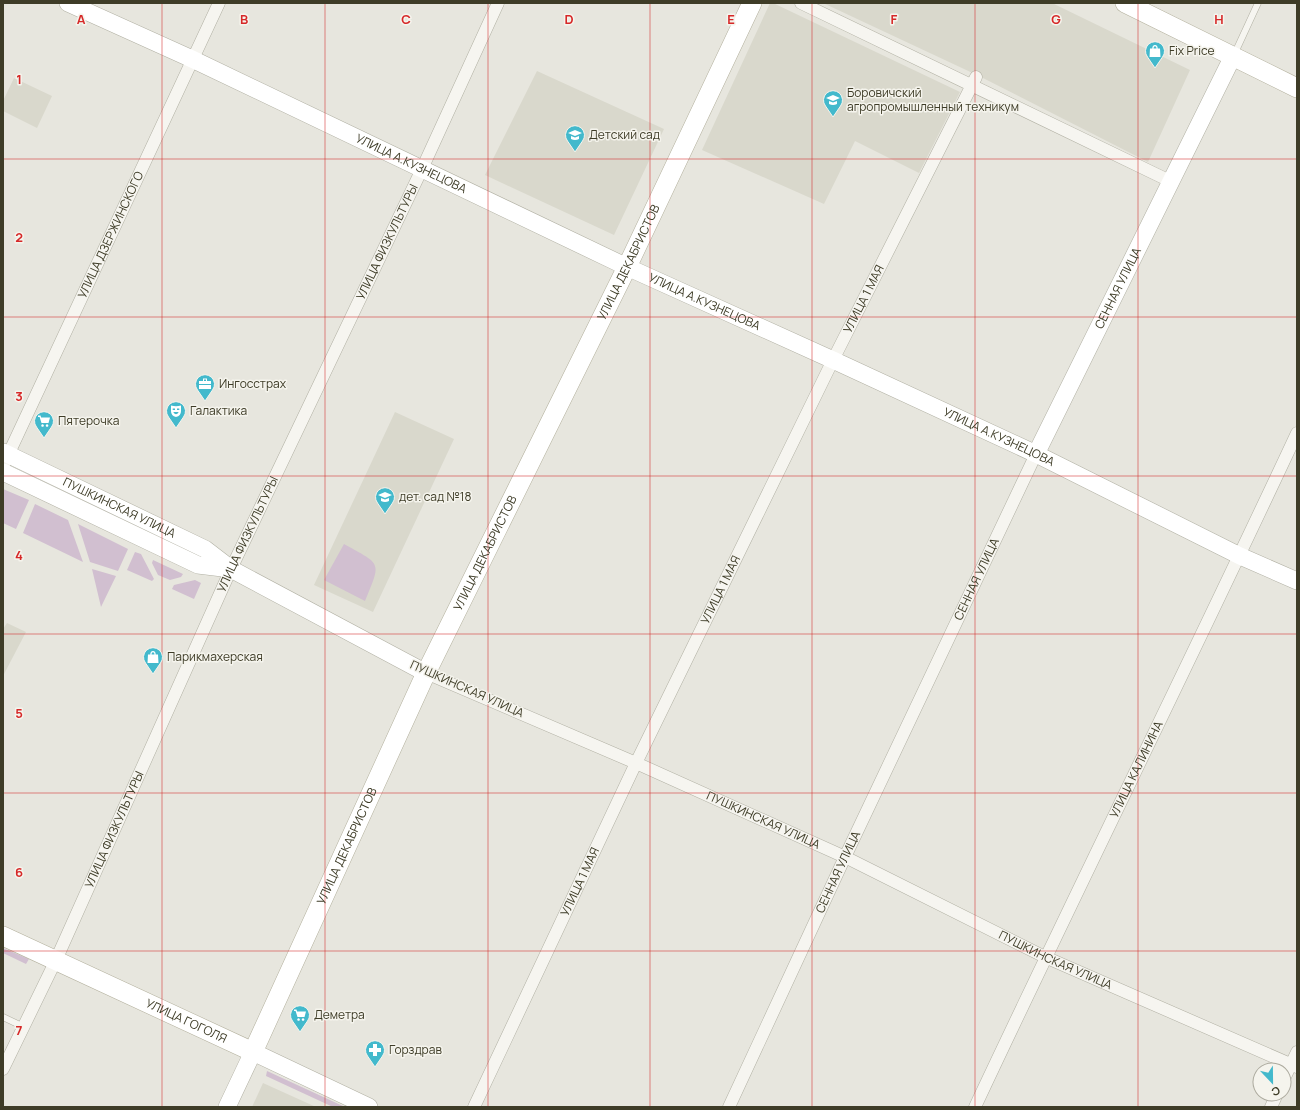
<svg xmlns="http://www.w3.org/2000/svg" width="1300" height="1110" font-family="Manrope,sans-serif">
	<style>
		.built { fill: #d9d8cc }
		.green { fill: #d1bfd0 }
		.lines { fill: none; stroke-linecap: round; stroke-linejoin: round }
		.lane-casing { stroke: #b1b0a3; stroke-width: 7 }
		.street-casing { stroke: #b1b0a3; stroke-width: 13 }
		.secondary-casing { stroke: #b1b0a3; stroke-width: 18 }
		.primary-casing { stroke: #b3b09d; stroke-width: 20 }
		.lane { stroke: #f6f5f0; stroke-width: 6 }
		.street { stroke: #f6f5f0; stroke-width: 12 }
		.secondary { stroke: #fff; stroke-width: 17 }
		.primary { stroke: #fff; stroke-width: 19 }
		.grid { fill: none; stroke: #d62828; stroke-width: 1; stroke-opacity: 0.55 }
		.labels { text-anchor: middle; stroke-width: 3; stroke-linejoin: round; paint-order: stroke }
		.poi-label { font-size: 12px; fill: #3e3c27; stroke: #f5f4ed; text-anchor: start }
		.street-label { font-size: 12px; fill: #3e3c27; stroke: #f5f4ed }
		.grid-label { font-size: 13px; text-anchor: middle; font-weight: bold; fill: #d62828; stroke: #f5f4ed; stroke-width: 3; stroke-linejoin: round; paint-order: stroke }
	</style>
	<rect width="100%" height="100%" fill="#e7e6de"/>
	<path class="built" d="M770,3H773L960,92L919,173L855,141L824,204L702,150Z
		M823,3H1052L1190,70L1148,162L979,76Z
		M537,71L664,129L614,235L485,175Z
		M14,78L52,96L37,128L3,111V101Z
		M395,412L454,439L373,612L314,585Z
		M7,623L26,632L3,676V629Z
		M263,1083L316,1107H252Z"/>
	<path class="green" d="M3,489L29,500L16,529L3,523Z
		M35,504L68,520L83,562L23,533Z
		M78,524L128,549L118,571L90,562Z
		M344,544C381,565 382,560 365,601L324,580Z
		M135,552L141,554L154,579L152,581L127,570Z
		M153,560L183,574L181,577L170,580L158,575L152,563Z
		M92,569L116,576L101,607Z
		M195,580L201,583L194,599L172,589L174,585Z
		M3,948L29,959L26,964L3,953Z
		M267,1071L345,1107H333L266,1076Z"/>
	<g class="lines">
		<defs>
			<path id="lane" d="M1234,55L1258,3
				M3,1017L24,1027"/>
			<g id="street">
				<path d="M801,3L1170,181"/>
				<path id="s1" d="M3,466L219,3"/>
				<path id="s2" d="M426,673L636,763L845,857L1045,957L1297,1067"/>
				<path id="s3" d="M3,1069L56,960L231,569L422,169L498,3"/>
				<path d="M1284,1079L1297,1052"/>
				<path id="s4" d="M474,1107L636,763L833,360L976,77"/>
				<path id="s5" d="M729,1107L845,857L1036,454"/>
				<path id="s6" d="M975,1107C1081,881 1192,658 1297,433"/>
				<path d="M1271,1107L1277,1094"/>
			</g>
			<g id="secondary">
				<path id="s7" d="M68,3L192,59L627,267L833,360L1036,454L1240,556L1297,581"/>
				<path id="s8" d="M3,452L205,549L231,569L426,673"/>
				<path id="s9" d="M1036,454L1233,56"/>
				<path d="M3,472L198,565L231,569"/>
				<path d="M227,1107L253,1052L369,1107"/>
			</g>
			<g id="primary">
				<path d="M1125,3L1297,88"/>
				<path id="s10" d="M3,936L253,1052L426,673L627,267L752,3"/>
			</g>
		</defs>
		<use href="#lane" class="lane-casing"/>
		<use href="#street" class="street-casing"/>
		<use href="#secondary" class="secondary-casing"/>
		<use href="#primary" class="primary-casing"/>
		<use href="#lane" class="lane"/>
		<use href="#street" class="street"/>
		<use href="#secondary" class="secondary"/>
		<use href="#primary" class="primary"/>
	</g>
	<path class="grid" d="M162,3V1107M325,3V1107M488,3V1107M650,3V1107M812,3V1107M975,3V1107M1138,3V1107M3,159H1297M3,317H1297M3,476H1297M3,634H1297M3,793H1297M3,951H1297"/>
	<defs>
		<symbol id="shop-pin" viewBox="-11 -11 22 30"><path d="M0 17L-7.5 6A9.5 9.5 0 1 1 7.5 6Z" fill="#43b9cc" stroke="#f5f4ed"/><path d="M-5-2.5h2.3a2.7 3.5 0 0 1 5.4 0H5L5.5 6h-11ZM-1.5-2.5h3a1.5 2.3 0 0 0-3 0Z" fill="#fff"/></symbol>
		<symbol id="university-pin" viewBox="-11 -11 22 30"><path d="M0 17L-7.5 6A9.5 9.5 0 1 1 7.5 6Z" fill="#43b9cc" stroke="#f5f4ed"/><path d="M0-5L7-2L0 1L-7-2ZM-4 1L0 2.5L4 1V4Q0 6-4 4Z" fill="#fff"/></symbol>
		<symbol id="school-pin" viewBox="-11 -11 22 30"><path d="M0 17L-7.5 6A9.5 9.5 0 1 1 7.5 6Z" fill="#43b9cc" stroke="#f5f4ed"/><path d="M0-5L7-2L0 1L-7-2ZM-4 1L0 2.5L4 1V4Q0 6-4 4Z" fill="#fff"/></symbol>
		<symbol id="office-pin" viewBox="-11 -11 22 30"><path d="M0 17L-7.5 6A9.5 9.5 0 1 1 7.5 6Z" fill="#43b9cc" stroke="#f5f4ed"/><path d="M-6-3h4V-5.5h4V-3h4V5H-6ZM-1-4.5V-3h2v-1.5ZM-6 0V1H6V0Z" fill="#fff"/></symbol>
		<symbol id="theatre-pin" viewBox="-11 -11 22 30"><path d="M0 17L-7.5 6A9.5 9.5 0 1 1 7.5 6Z" fill="#43b9cc" stroke="#f5f4ed"/><path d="M-5-5.5Q0-4 5-5.5V0Q5 5 0 6Q-5 5-5 0ZM-3.3-2.5H-1v1.5H-3.3ZM1-2.5H3.3v1.5H1ZM-2.8 1Q0 5.5 2.8 1Z" fill="#fff"/></symbol>
		<symbol id="supermarket-pin" viewBox="-11 -11 22 30"><path d="M0 17L-7.5 6A9.5 9.5 0 1 1 7.5 6Z" fill="#43b9cc" stroke="#f5f4ed"/><path d="M-6-5.5h2.5l.6 2H6L4.5 2H-2.5L-4.4-4H-6ZM-1.5 3.2a1.3 1.3 0 1 0 .1 0ZM3 3.2a1.3 1.3 0 1 0 .1 0Z" fill="#fff"/></symbol>
		<symbol id="pharmacy-pin" viewBox="-11 -11 22 30"><path d="M0 17L-7.5 6A9.5 9.5 0 1 1 7.5 6Z" fill="#43b9cc" stroke="#f5f4ed"/><path d="M-2-6h4v4h4v4h-4v4h-4v-4h-4v-4h4Z" fill="#fff"/></symbol>
	</defs>
	<g fill-rule="evenodd">
		<use href="#shop-pin" x="1144" y="40" width="22" height="30"/>
		<use href="#university-pin" x="822" y="89" width="22" height="30"/>
		<use href="#school-pin" x="564" y="124" width="22" height="30"/>
		<use href="#office-pin" x="194" y="373" width="22" height="30"/>
		<use href="#theatre-pin" x="165" y="400" width="22" height="30"/>
		<use href="#supermarket-pin" x="33" y="410" width="22" height="30"/>
		<use href="#school-pin" x="374" y="486" width="22" height="30"/>
		<use href="#shop-pin" x="142" y="646" width="22" height="30"/>
		<use href="#supermarket-pin" x="289" y="1004" width="22" height="30"/>
		<use href="#pharmacy-pin" x="364" y="1039" width="22" height="30"/>
	</g>
	<g class="labels">
		<g class="poi-label">
			<text x="1169" y="55">Fix Price</text>
			<text x="847" y="97">Боровичский<tspan x="847" dy="14">агропромышленный техникум</tspan></text>
			<text x="589" y="139">Детский сад</text>
			<text x="219" y="388">Ингосстрах</text>
			<text x="190" y="415">Галактика</text>
			<text x="58" y="425">Пятерочка</text>
			<text x="399" y="501">дет. сад №18</text>
			<text x="167" y="661">Парикмахерская</text>
			<text x="314" y="1019">Деметра</text>
			<text x="389" y="1054">Горздрав</text>
		</g>
		<g class="street-label">
			<text dy="4" stroke="none"><textPath href="#s7" startOffset="379">УЛИЦА А.КУЗНЕЦОВА</textPath></text>
			<text dy="4" stroke="none"><textPath href="#s1" startOffset="255">УЛИЦА ДЗЕРЖИНСКОГО</textPath></text>
			<text dy="4" stroke="none"><textPath href="#s3" startOffset="912">УЛИЦА ФИЗКУЛЬТУРЫ</textPath></text>
			<text dy="4" stroke="none"><textPath href="#s10" startOffset="1150">УЛИЦА ДЕКАБРИСТОВ</textPath></text>
			<text dy="4" stroke="none"><textPath href="#s9" startOffset="185">СЕННАЯ УЛИЦА</textPath></text>
			<text dy="4" stroke="none"><textPath href="#s4" startOffset="897">УЛИЦА 1 МАЯ</textPath></text>
			<text dy="4" stroke="none"><textPath href="#s7" startOffset="703">УЛИЦА А.КУЗНЕЦОВА</textPath></text>
			<text dy="4" stroke="none"><textPath href="#s7" startOffset="1027">УЛИЦА А.КУЗНЕЦОВА</textPath></text>
			<text dy="4" stroke="none"><textPath href="#s8" startOffset="129">ПУШКИНСКАЯ УЛИЦА</textPath></text>
			<text dy="4" stroke="none"><textPath href="#s3" startOffset="588">УЛИЦА ФИЗКУЛЬТУРЫ</textPath></text>
			<text dy="4" stroke="none"><textPath href="#s10" startOffset="826">УЛИЦА ДЕКАБРИСТОВ</textPath></text>
			<text dy="4" stroke="none"><textPath href="#s5" startOffset="583">СЕННАЯ УЛИЦА</textPath></text>
			<text dy="4" stroke="none"><textPath href="#s4" startOffset="573">УЛИЦА 1 МАЯ</textPath></text>
			<text transform="translate(467 689) rotate(24)" y="4">ПУШКИНСКАЯ УЛИЦА</text>
			<text dy="4" stroke="none"><textPath href="#s6" startOffset="374">УЛИЦА КАЛИНИНА</textPath></text>
			<text dy="4" stroke="none"><textPath href="#s2" startOffset="368">ПУШКИНСКАЯ УЛИЦА</textPath></text>
			<text dy="4" stroke="none"><textPath href="#s3" startOffset="264">УЛИЦА ФИЗКУЛЬТУРЫ</textPath></text>
			<text dy="4" stroke="none"><textPath href="#s10" startOffset="502">УЛИЦА ДЕКАБРИСТОВ</textPath></text>
			<text dy="4" stroke="none"><textPath href="#s5" startOffset="259">СЕННАЯ УЛИЦА</textPath></text>
			<text dy="4" stroke="none"><textPath href="#s4" startOffset="249">УЛИЦА 1 МАЯ</textPath></text>
			<text dy="4" stroke="none"><textPath href="#s2" startOffset="692">ПУШКИНСКАЯ УЛИЦА</textPath></text>
			<text dy="4" stroke="none"><textPath href="#s10" startOffset="202">УЛИЦА ГОГОЛЯ</textPath></text>
		</g>
	</g>
	<g class="grid-label">
		<text x="81" y="24">A</text>
		<text x="244" y="24">B</text>
		<text x="406" y="24">C</text>
		<text x="569" y="24">D</text>
		<text x="731" y="24">E</text>
		<text x="894" y="24">F</text>
		<text x="1056" y="24">G</text>
		<text x="1219" y="24">H</text>
		<text x="19" y="84">1</text>
		<text x="19" y="242">2</text>
		<text x="19" y="401">3</text>
		<text x="19" y="560">4</text>
		<text x="19" y="718">5</text>
		<text x="19" y="877">6</text>
		<text x="19" y="1035">7</text>
	</g>
	<rect width="1300" height="1110" fill="none" stroke="#3e3c27" stroke-width="8"/>
	<g transform="translate(1272 1082) rotate(158)"><circle r="19" fill="#f5f4ed" stroke="#acaa9e"/>
	<path d="M0-3L7 15L0 10L-7 15Z" fill="#43b9cc"/>
	<text y="-6" font-size="11" font-weight="bold" text-anchor="middle" fill="#3e3c27">С</text>
	</g>
</svg>
